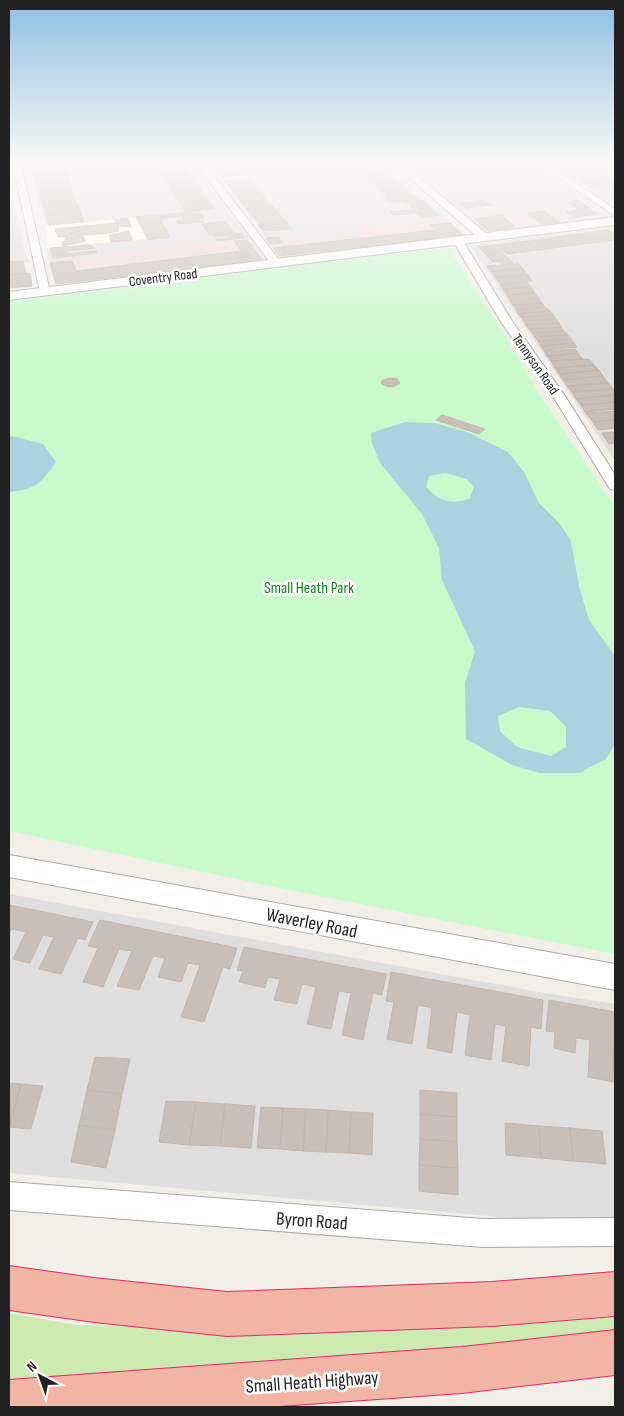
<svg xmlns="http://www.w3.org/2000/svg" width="624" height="1416" font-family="'Sofia Sans Condensed',sans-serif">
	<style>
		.residential { fill: #e0dfdf }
		.commercial { fill: #f2dad9 }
		.education { fill: #ffffe5 }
		.grass { fill: #cdebb0 }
		.park { fill: #c8facc }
		.water { fill: #aad3df; fill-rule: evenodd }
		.building { fill: #c7bfb8; stroke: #c4b6ab }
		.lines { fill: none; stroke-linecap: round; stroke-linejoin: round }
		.minor-casing { stroke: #a9a9a9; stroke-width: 2 }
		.tertiary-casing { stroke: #a9a9a9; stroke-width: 2 }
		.trunk-casing { stroke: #dc2a67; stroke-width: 2 }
		.minor { fill: #fff; fill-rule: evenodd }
		.tertiary { fill: #fff; fill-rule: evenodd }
		.trunk { fill: #f2b4a3; fill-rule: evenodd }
		.labels { text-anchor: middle; stroke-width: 5; stroke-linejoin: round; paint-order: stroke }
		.far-street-label { font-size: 14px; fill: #222; stroke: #fff }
		.park-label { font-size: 16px; fill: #0c8416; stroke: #fff }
		.near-street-label { font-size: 19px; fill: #222; stroke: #fff }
	</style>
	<rect width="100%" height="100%" fill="#f2efe9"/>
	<path class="residential" d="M26,164H192L249,238L49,261L47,248L146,238L136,217L46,226Z
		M209,164H386L445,217L357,228L373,246L314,254L298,235L266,238Z
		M405,164H534L608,214L607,217L571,222L551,208L504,215L494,207L461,211Z
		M551,164H615V205L596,193Z
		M9,177L23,244L29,262L9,265Z
		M615,227V461L470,245Z
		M9,894L539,992L615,1004V1218L565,1223L9,1173Z"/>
	<path class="commercial" d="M494,207L504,215L551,208L571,222L488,233L461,211Z
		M445,217L467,236L373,246L356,228Z
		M298,235L314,254L281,258L266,238Z
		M249,238L266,261L56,284L49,261Z"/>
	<path class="education" d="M136,217L146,239L47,248L46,226Z"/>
	<path class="grass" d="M9,1313L77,1325L363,1332L538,1323L615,1317V1339L251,1368L9,1383Z"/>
	<path class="park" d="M448,248L490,311L539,393L615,507V954L289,890L9,831V302L284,266Z"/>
	<path class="water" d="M405,422L434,423L467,432L508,452L524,472L539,503L560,524L571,541L579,586L589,620L615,656V744L606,759L579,773H540L512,765L466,739L465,683L475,651L442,580L439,548L422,514L380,463L372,443L371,433ZM446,473L466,479L474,487L470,498C452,506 439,501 426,487L429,476ZM519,707L550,711L566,727V747L551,756L517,747L500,731L498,716Z
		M12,436L43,444L56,462C42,483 34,490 9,492V437Z"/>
	<path class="building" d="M46,164H63V165L32,168L31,166Z
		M63,165L64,168L33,170L32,168Z
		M183,166L185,168L158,171L157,168Z
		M380,166L383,168L359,170L356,168Z
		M64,168L65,170L33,173V170Z
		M185,168L187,170L160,173L158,171Z
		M253,168L257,173L221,177L217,172Z
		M383,168L385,170L361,173L359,170Z
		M65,170L66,173L34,175L33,173Z
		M187,170L189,173L161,175L160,173Z
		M385,170L388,173L364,176L361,173Z
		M593,170L596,172L571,175L568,173Z
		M66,173L67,175L35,178L34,175Z
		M189,173L190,175L163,178L161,175Z
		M388,173L391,176L367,178L364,176Z
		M67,175L68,178L36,180L35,178Z
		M190,175L192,177L165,180L163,178Z
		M600,175L603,177L578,180L574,177Z
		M391,176L394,178L369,181L367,178Z
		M192,177L194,180L166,183L165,180Z
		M603,177L607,179L581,182L578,180Z
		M68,178L69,180L36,183V180Z
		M394,178L397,181L372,183L369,181Z
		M249,179L251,181L227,184L225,181Z
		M607,179L610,181L585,184L581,182Z
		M69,180V183L37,186L36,183Z
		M194,180L196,182L168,185L166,183Z
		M251,181L253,184L229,186L227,184Z
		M397,181L400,183L375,186L372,183Z
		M610,181L614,183L588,186L585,184Z
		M196,182L198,185L170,188L168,185Z
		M69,183L70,185L38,188L37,186Z
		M400,183L403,186L378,189L375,186Z
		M614,183L615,186L592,188L588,186Z
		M253,184L255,186L231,189L229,186Z
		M70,185L71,188L39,191L38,188Z
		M198,185L200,187L172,190L170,188Z
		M255,186L257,188L233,191L231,189Z
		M403,186L406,189L381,191L378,189Z
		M200,187L201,190L173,193L172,190Z
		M71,188L72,191L40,194L39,191Z
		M257,188L260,191L235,194L233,191Z
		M406,189L409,191L383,194L381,191Z
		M201,190L203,192L175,195L173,193Z
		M72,191L73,193L40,196V194Z
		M260,191L262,193L237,196L235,194Z
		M409,191L412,194L386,197L383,194Z
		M203,192L205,195L177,198L175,195Z
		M73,193L74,196L41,199L40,196Z
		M262,193L264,196L239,199L237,196Z
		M205,195L207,198L179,201L177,198Z
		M415,195L421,200L390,202L385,198Z
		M74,196L75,199L42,202L41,199Z
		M264,196L266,199L241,201L239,199Z
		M207,198L209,200L181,203L179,201Z
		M75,199L76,202L43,205L42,202Z
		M266,199L268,201L243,204L241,201Z
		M209,200L211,203L182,206L181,203Z
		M421,200L426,204L410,206L404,201Z
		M484,200L488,203L463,206L460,203Z
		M578,200L597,214L573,217L566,212L579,210L567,202Z
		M268,201L271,204L245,206L243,204Z
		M76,202L78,204L44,208L43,205Z
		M211,203L213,206L184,209L182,206Z
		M488,203L492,205L467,208L463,206Z
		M78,204V207L45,210L44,208Z
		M271,204L273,206L247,209L245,206Z
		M426,204L430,208L413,210L410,206Z
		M213,206L215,208L186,212L184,209Z
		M273,206L275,209L249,212L247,209Z
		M78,207L80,210L45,213V210Z
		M430,208L435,212L393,215L390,212Z
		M275,209L277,212L251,215L249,212Z
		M80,210L81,213L46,216L45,213Z
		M544,211L559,222L542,224L527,213Z
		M190,212L192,214L160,219L170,237L148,240L136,217Z
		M277,212L280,215L253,217L251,215Z
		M435,212L439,215L422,217L418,214Z
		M81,213L82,216L47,219L46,216Z
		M197,214H202L204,218H201L204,222L179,224L177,221L184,220L182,215Z
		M280,215L282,217L255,220L253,217Z
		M501,215L516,227L489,231L474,219Z
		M82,216L83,219L48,222L47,219Z
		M282,217L284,220L258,223L255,220Z
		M128,218L131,226L118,227L115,220Z
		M83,219L84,222L49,225L48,222Z
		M284,220L287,223L260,226L258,223Z
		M225,221L234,233L209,235L202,224Z
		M116,223L119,231L109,233L58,237L55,229Z
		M287,223L289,226L262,229L260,226Z
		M450,223L464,236L287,255L282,247L436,230L430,225Z
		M289,226L292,229L264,231L262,229Z
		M608,230L615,235V239L601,231Z
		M129,231L132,240L111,242L109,235Z
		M601,231L613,240L606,241L594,232Z
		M594,232L606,241L598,242L586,233Z
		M241,233L244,238L217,241L216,239L229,238L227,236H214Z
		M586,233L598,242L591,243L579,234Z
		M579,234L591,243L583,244L571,235Z
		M571,235L583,244L576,245L564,236Z
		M83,236L85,241L63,246L62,242L66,241L65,238Z
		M564,236L576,245L568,246L556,237Z
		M278,237L283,243L270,244L266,238Z
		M556,237L568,246L561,247L549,238Z
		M549,238L561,247L553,248L541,239Z
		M541,239L553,248L546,249L534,240Z
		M247,240L262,260L56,284L50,263L72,261L76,271L241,251L234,241Z
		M534,240L546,249L538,250L526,241Z
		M526,241L538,250L530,251L519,242Z
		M519,242L530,251L522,252L511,243Z
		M511,243L522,252L515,253L504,244Z
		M504,244L515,253L507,254L496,245Z
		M89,245L95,248L67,251V254L96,251L97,253L53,258L50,248Z
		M495,245L513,263L502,265L499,261L493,262L479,247Z
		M282,247L287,255L279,256L273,248Z
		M23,261L26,273L9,275V262Z
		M519,264L523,269L491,271L487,266Z
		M523,269L528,275L495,277L491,271Z
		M30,273L32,286L9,288V275Z
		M528,275L532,281L500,283L495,277Z
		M527,282L531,287L503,289L500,284Z
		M531,287L535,293L507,295L503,289Z
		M535,293L539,298L510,300L507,295Z
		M539,299L542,303L513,305L510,301Z
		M542,303L545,307L516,309L513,305Z
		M547,308L550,311L518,314L516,310Z
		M550,311L553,315L521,317L518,314Z
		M553,315L556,319L524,321L521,317Z
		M556,319L559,323L526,325L524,321Z
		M559,323L561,327L529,329L526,325Z
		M561,327L564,331L532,333L529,329Z
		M564,331L568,335L535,337L532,333Z
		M568,335L571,339L538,341L535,337Z
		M571,339L574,343L541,346L538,341Z
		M574,343L577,347L544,350L541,346Z
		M575,349L578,353L547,356L544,351Z
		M578,353L582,359L551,361L547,356Z
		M589,359L594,365L555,368L551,361Z
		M594,365L599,370L559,374L555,368Z
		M599,370L603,376L563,380L559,374Z
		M603,376L608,383L567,386L563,380Z
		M390,378L397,379L400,383L393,387L386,386L381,383L383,380Z
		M608,383L613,389L572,392L567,386Z
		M613,389L615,395L576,399L572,392Z
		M615,395V402L581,405L576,399Z
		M615,402V409L585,412L581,405Z
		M615,411V420L593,422L586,413Z
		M442,415L485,429L479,434L436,420Z
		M615,420V428L598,430L593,422Z
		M615,432V443L609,444L602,433Z
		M9,905L93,922L85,940L78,938L61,974L39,969L54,937L43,935L30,963L13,959L26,932L11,929L9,935Z
		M100,920L237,948L230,969L223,967L204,1022L181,1017L200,965L188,963L181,982L158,977L165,958L153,956L139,990L117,986L132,951L119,949L103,987L83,982L98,948L88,946Z
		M244,947L386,974L382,995L373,993L363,1040L342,1035L351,993L339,991L331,1029L307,1024L316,987L302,984L297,1004L274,1000L280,979L268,977L265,988L239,982L243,971L237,970Z
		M391,972L543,1000L541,1029L531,1027L529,1066L502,1061L506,1026L495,1024L491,1060L465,1055L470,1015L457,1012L452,1053L427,1048L432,1008L418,1005L412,1044L387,1039L394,1002L386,1001Z
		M549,1000L615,1012L613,1082L588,1077L590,1040L576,1038L575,1053L554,1048L555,1032L546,1031Z
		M95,1057L130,1059L122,1094L87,1090Z
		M9,1083L21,1084L9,1127Z
		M21,1084L43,1086L31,1129L9,1127Z
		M87,1090L122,1094L115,1130L79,1125Z
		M420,1090L457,1093V1117L420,1114Z
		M166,1101L196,1102L189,1145L159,1142Z
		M196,1102L225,1104L220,1146L189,1145Z
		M225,1104L255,1106L251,1148L220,1146Z
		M261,1107L283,1108L280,1149L257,1148Z
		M283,1108L306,1109L303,1151L280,1149Z
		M306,1109L328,1110L326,1152L303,1151Z
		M328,1110L351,1112L349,1153L326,1152Z
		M351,1112L373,1113L372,1155L349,1153Z
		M420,1114L457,1117V1142L420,1139Z
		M505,1123L539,1126L541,1158L506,1155Z
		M79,1125L115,1130L106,1168L71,1162Z
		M539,1126L570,1128L573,1161L541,1158Z
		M570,1128L602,1131L606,1164L573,1161Z
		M420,1139L457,1142L458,1168L419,1165Z
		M419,1165L458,1168V1195L419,1191Z"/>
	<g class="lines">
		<defs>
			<path id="minor" d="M13,164H21L50,292L49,294H41L40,292Z
				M196,164H205L280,261L281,263L280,265H272Z
				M393,164H403L488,235V239H480Z
				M538,164H548L615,209V216Z
				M458,238L463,241L512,321L563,393L615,475V490L610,489L608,486L551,393L501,322L453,241Z
				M9,1182L483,1219L615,1218V1246L483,1247L9,1210Z"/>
			<path id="tertiary" d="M615,217V225L9,300V292Z
				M9,855L615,964V990L9,877Z"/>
			<path id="trunk" d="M9,1266L94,1278L227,1292L492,1282L615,1272V1316L492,1326L227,1336L94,1322L9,1310Z
				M615,1330V1375L462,1393L266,1407H9V1380L462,1347Z"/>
		</defs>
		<use href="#minor" class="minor-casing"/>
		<use href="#tertiary" class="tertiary-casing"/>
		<use href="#trunk" class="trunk-casing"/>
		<use href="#minor" class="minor"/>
		<use href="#tertiary" class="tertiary"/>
		<use href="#trunk" class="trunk"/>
	</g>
	<linearGradient id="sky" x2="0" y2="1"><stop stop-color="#8fc0e4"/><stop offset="0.45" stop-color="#f9f8f5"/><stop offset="1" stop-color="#f9f8f5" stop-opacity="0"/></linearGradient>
	<rect width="624" height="362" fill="url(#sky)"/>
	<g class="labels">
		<g class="far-street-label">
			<text transform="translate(163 277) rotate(-7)" y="5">Coventry Road</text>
			<text transform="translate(536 364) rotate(55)" y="5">Tennyson Road</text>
		</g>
		<g class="park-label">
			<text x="309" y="593">Small Heath Park</text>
		</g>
		<g class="near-street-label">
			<text transform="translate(312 922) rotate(11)" y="7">Waverley Road</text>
			<text transform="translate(312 1220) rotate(4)" y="7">Byron Road</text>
			<text transform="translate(312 1381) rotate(-4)" y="7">Small Heath Highway</text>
		</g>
	</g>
	<rect width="624" height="1416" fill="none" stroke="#222222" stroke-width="20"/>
	<g transform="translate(40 1376) rotate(319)" stroke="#ffffff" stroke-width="4" paint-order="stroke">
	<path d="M0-4L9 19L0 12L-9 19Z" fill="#222222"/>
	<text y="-8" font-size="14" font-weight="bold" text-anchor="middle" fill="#222222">N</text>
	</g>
</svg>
